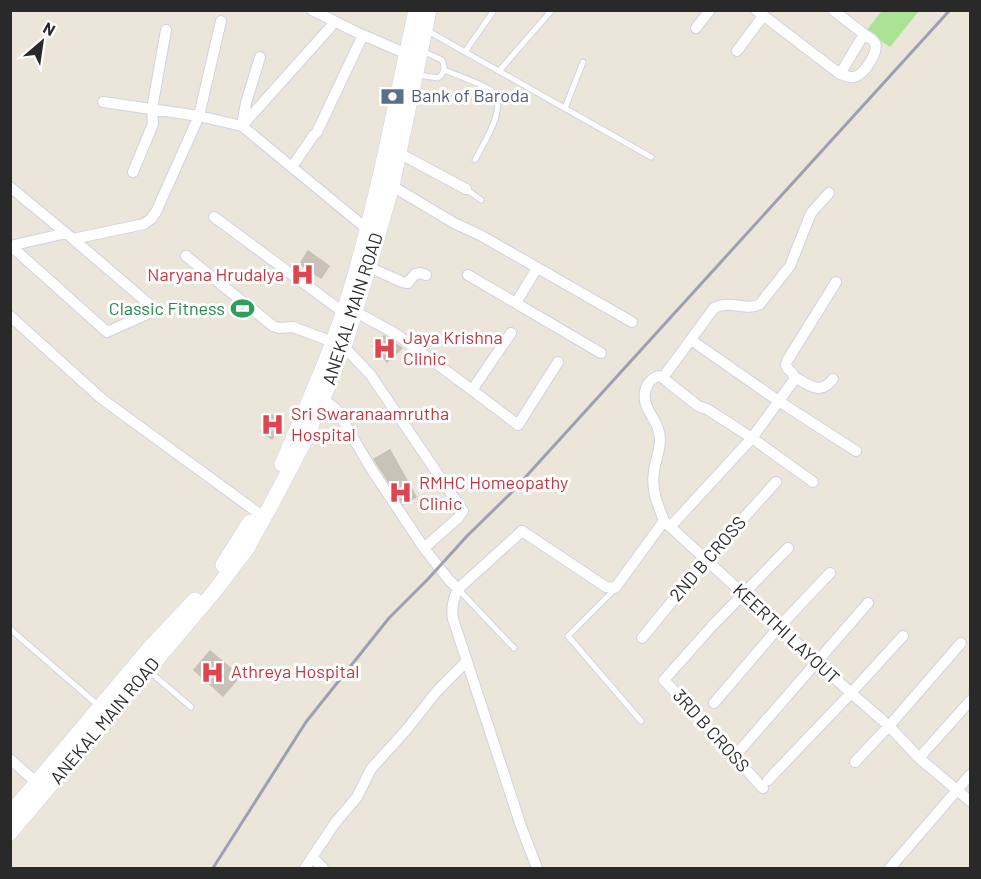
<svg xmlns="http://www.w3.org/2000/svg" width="981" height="879" font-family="Barlow,sans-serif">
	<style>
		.green { fill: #abe395 }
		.building { fill: #c7c3b9; stroke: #c6c1b4; stroke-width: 1.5 }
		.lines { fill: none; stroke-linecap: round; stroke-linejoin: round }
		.service-casing { stroke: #cfd2e2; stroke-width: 7 }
		.minor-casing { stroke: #cfd2e2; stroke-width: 12 }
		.secondary-casing { stroke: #cfd2e2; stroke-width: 16 }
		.service { stroke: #fff; stroke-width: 5 }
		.minor { stroke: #fff; stroke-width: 10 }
		.secondary { stroke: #fff; stroke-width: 15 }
		.rail { stroke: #9d9fb3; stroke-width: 3 }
		.labels { text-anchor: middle; stroke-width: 6; stroke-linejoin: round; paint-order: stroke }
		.service-label { font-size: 18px; fill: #4e5e75; stroke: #fff; text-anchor: start }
		.health-label { font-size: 18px; fill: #be3a42; stroke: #fff; text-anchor: start }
		.leisure-label { font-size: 18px; fill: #27864d; stroke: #fff; text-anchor: end }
		.street-label { font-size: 18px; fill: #292929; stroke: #fff }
	</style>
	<rect width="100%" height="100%" fill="#ebe5da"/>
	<path class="green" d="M882,11H919L890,47L866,31Z"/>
	<path class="building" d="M308,251L329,266L321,278L300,264Z
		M384,336L402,348L387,362L373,346Z
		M272,415L283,423L272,439L261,431Z
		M390,450L416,497L403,504L374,459Z
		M210,651L240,676L223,696L194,670Z"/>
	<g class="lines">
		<defs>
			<path id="service" d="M428,31L651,157
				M465,52L494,10
				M444,70C456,75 483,84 492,91C509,106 483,144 475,160
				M499,71L552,10
				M418,75L438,78C444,74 446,67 442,60L422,51
				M565,108L583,62
				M466,189L481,200
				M459,590L514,648
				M614,590L568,636L641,721
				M10,629L99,706
				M149,671L191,707"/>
			<path id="minor" d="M312,10L356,32L407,54
				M756,10L840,74L864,34L833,10
				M696,28L710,10
				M737,51L763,16
				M840,74C844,75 849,78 854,77C864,75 879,52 875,43C873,39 868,37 864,34
				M103,102L199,116L242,126L367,229
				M242,125L246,103L260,57
				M242,126L335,22
				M395,151L466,189
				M292,167L313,136L317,132L363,35
				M133,172L153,124L152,109L166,30
				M392,186L454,223L480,235L632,322
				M10,187L73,239L144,224L151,219L156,212L199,116L221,21
				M214,217L343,312
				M10,246L66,233
				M11,246L107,332L156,310L73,239
				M186,256L273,326L279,328L293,327L333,342
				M369,267L402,282L408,283L415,274L420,273L426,275
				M468,275L601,353
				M516,303L537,268
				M356,312L396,334L472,390L511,333
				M10,316L102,399L257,512
				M691,340L780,402L856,451
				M344,347L370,374L463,511L458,518L424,548
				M664,376C650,375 643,388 645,401C648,415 660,423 660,440C660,451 655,461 654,472C651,490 658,505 664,521
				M795,377C809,385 820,396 833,379
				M472,390L518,425L558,362
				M318,395L336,409L372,470L424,548L449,580L458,589L522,531L606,587L615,588L664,521L851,693L889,726L919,758L970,801
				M813,482L752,438L707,409L698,406L664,379V376L714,308C732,299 745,312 760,304L790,266L811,213L829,193
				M670,527L752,438L794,380L793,374C789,369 784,368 787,361L836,282
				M458,589C453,599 451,608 453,619L522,829L537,868
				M642,638L706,560L776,482
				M714,703L779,627L830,573
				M734,757L868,603
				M919,758L970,701
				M10,759L37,783
				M855,762L889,726L961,643
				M768,780L851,693L903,636
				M763,788L664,680L713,625L788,548
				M312,857L323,868
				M305,868L335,823L357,797L371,769L407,729L438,690L466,662
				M890,868L970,775"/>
			<path id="secondary" d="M282,464C308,404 335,344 353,282C379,192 396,101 416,10
				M223,565L250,522
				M10,814L148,650L195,600
				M10,833L213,593L246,550L272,503L303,444L323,398L344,347L367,273L392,186L429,10"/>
		</defs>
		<use href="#service" class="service-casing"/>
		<use href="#minor" class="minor-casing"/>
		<use href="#secondary" class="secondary-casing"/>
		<use href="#service" class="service"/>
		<use href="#minor" class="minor"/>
		<use href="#secondary" class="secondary"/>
		<path class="rail" d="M213,868L306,722L389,618L428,579L467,536L511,493L950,10"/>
	</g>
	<defs>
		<symbol id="bank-bare" viewBox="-9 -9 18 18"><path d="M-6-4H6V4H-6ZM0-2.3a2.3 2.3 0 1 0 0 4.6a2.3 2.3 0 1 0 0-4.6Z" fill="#5c6f8a" stroke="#fff" stroke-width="2.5" paint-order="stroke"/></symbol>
		<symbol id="hospital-bare" viewBox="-9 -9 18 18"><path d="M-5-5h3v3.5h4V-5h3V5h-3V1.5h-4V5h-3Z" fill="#e0444e" stroke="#fff" stroke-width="2.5" paint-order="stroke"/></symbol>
		<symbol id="stadium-bare" viewBox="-9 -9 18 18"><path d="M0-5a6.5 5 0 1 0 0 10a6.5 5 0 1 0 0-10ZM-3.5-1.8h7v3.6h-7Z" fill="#2e9e5b" stroke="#fff" stroke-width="2.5" paint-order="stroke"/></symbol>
	</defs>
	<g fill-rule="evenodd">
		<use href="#bank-bare" x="376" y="80" width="33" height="33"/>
		<use href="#hospital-bare" x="286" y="258" width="33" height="33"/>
		<use href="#stadium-bare" x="226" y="292" width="33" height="33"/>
		<use href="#hospital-bare" x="368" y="332" width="33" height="33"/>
		<use href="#hospital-bare" x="256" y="408" width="33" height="33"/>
		<use href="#hospital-bare" x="384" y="476" width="33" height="33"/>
		<use href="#hospital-bare" x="196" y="656" width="33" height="33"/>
	</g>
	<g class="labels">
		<g class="service-label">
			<text x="411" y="102">Bank of Baroda</text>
		</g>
		<g class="health-label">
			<text x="284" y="281" text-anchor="end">Naryana Hrudalya</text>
			<text x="403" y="344">Jaya Krishna<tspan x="403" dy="21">Clinic</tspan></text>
			<text x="291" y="420">Sri Swaranaamrutha<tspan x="291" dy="21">Hospital</tspan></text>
			<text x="419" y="489">RMHC Homeopathy<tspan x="419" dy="21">Clinic</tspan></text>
			<text x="231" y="678">Athreya Hospital</text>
		</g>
		<g class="leisure-label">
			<text x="225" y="315">Classic Fitness</text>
		</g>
		<g class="street-label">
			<text transform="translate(353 309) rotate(-72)" y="6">ANEKAL MAIN ROAD</text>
			<text transform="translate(708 559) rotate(-49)" y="6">2ND B CROSS</text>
			<text transform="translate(786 634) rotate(43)" y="6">KEERTHI LAYOUT</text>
			<text transform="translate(105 721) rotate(-50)" y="6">ANEKAL MAIN ROAD</text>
			<text transform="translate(711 731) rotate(48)" y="6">3RD B CROSS</text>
		</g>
	</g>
	<rect width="981" height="879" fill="none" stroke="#292929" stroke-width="24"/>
	<g transform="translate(42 42) rotate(29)" stroke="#ffffff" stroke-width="4.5" paint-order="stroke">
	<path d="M0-4.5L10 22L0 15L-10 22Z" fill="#292929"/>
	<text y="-9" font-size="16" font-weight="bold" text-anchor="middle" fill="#292929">N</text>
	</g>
</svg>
